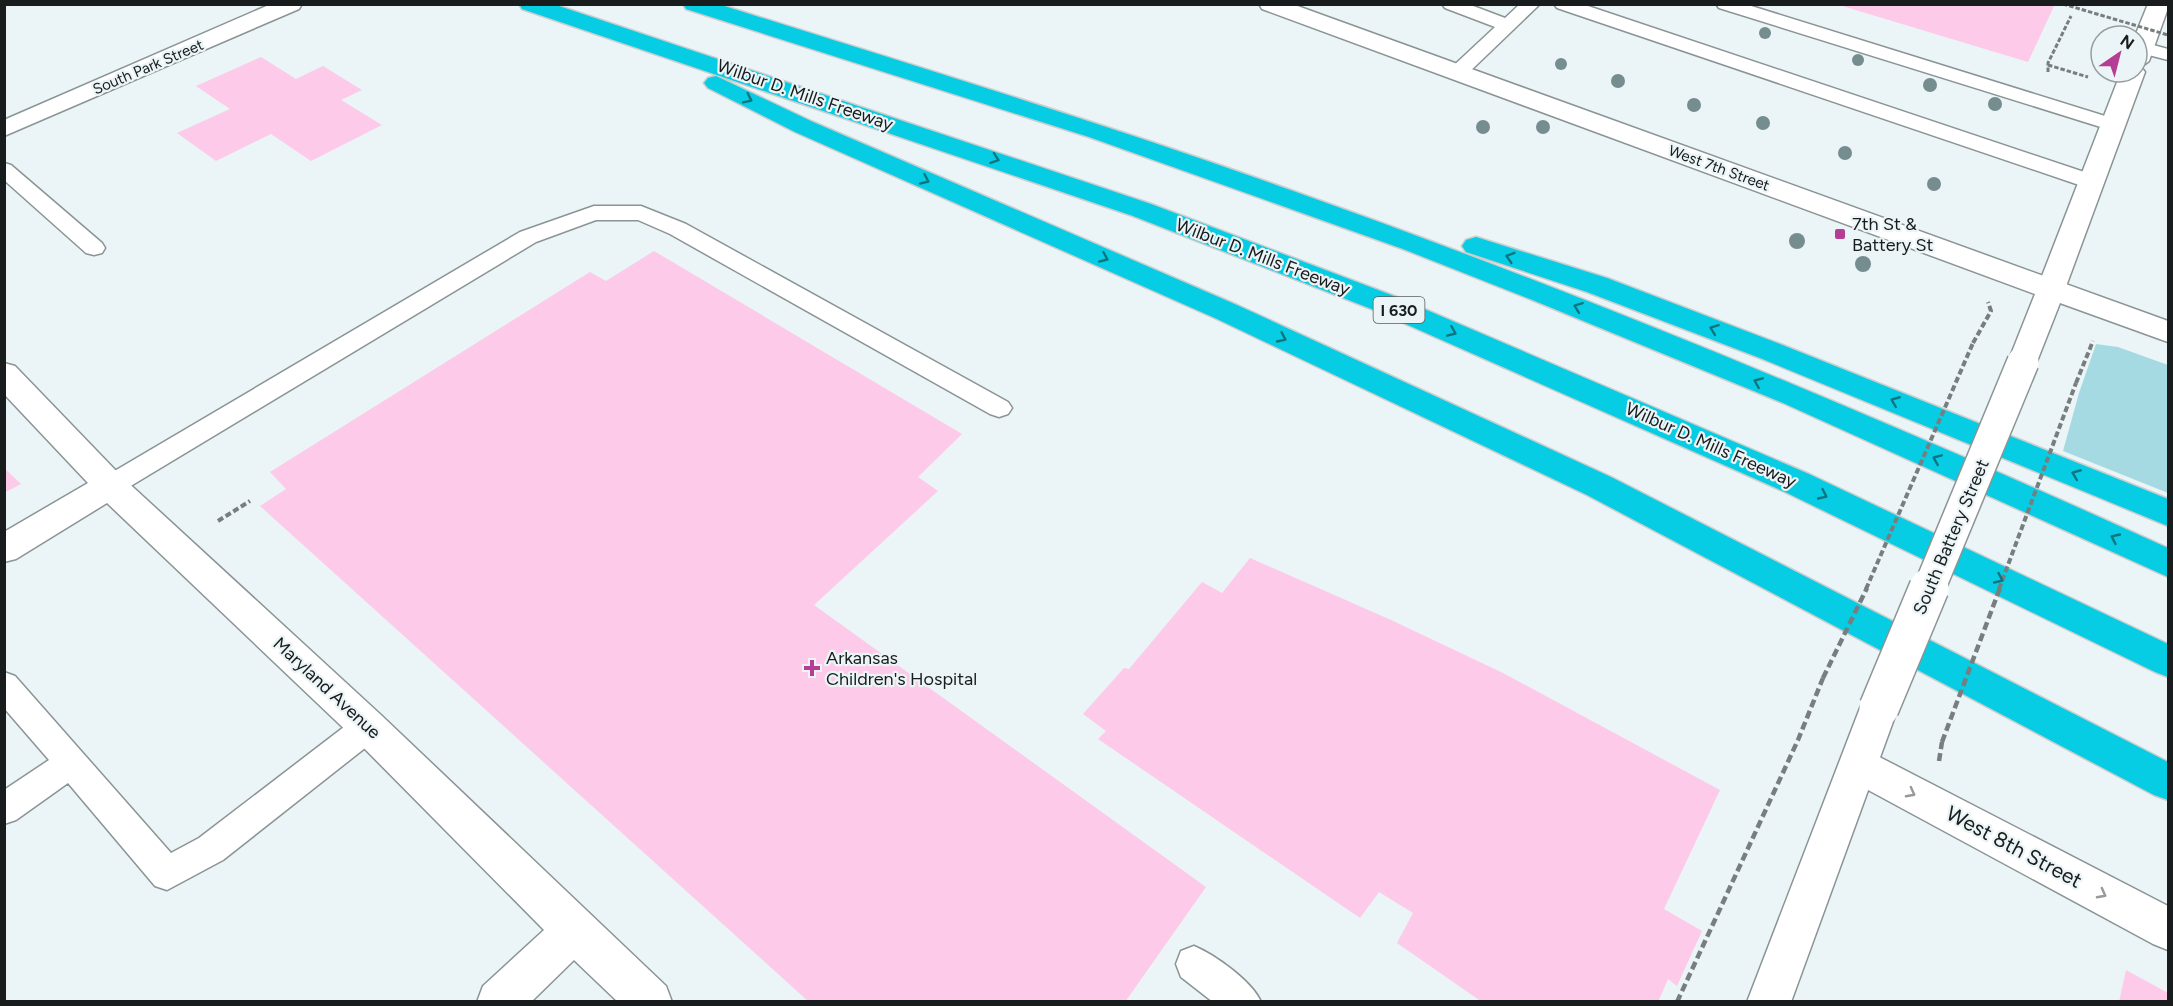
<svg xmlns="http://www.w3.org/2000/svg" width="2173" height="1006" font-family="Figtree,sans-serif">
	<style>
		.green { fill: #a5dae2 }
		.building { fill: #fdcae9 }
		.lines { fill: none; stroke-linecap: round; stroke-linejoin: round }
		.lane-casing { stroke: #8b9495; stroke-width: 3 }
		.street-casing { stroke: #8b9495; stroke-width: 3 }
		.secondary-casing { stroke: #8b9495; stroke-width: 3 }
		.highway-casing { stroke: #cccdcd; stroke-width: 3 }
		.path-far2 { stroke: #787e7f; stroke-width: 3; stroke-dasharray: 4.5 2; stroke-linecap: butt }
		.path-far1 { stroke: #787e7f; stroke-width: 4; stroke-dasharray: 6 3; stroke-linecap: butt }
		.path { stroke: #787e7f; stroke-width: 4.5; stroke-dasharray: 8 4; stroke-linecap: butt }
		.lane { fill: #fff; fill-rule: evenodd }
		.street { fill: #fff; fill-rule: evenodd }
		.secondary { fill: #fff; fill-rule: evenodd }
		.highway { fill: #06cde3; fill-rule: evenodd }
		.secondary-bridge-far1-casing { stroke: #8b9495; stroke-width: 34; stroke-linecap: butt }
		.secondary-bridge-casing { stroke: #8b9495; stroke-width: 42; stroke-linecap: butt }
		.path-bridge-far2 { stroke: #787e7f; stroke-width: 3; stroke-dasharray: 4.5 2; stroke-linecap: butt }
		.path-bridge-far1 { stroke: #787e7f; stroke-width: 4; stroke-dasharray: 6 3; stroke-linecap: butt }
		.path-bridge { stroke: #787e7f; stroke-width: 4.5; stroke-dasharray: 8 4; stroke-linecap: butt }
		.secondary-bridge-far1 { stroke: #fff; stroke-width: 31 }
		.secondary-bridge { stroke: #fff; stroke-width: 39 }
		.tree { fill: #768d90 }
		.oneway { stroke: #107480 }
		.oneway2 { stroke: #989999 }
		.poi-dot { fill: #b53d93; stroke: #ebf4f6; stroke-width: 2 }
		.labels { text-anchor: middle; stroke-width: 4.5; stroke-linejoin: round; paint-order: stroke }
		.far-street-label { font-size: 15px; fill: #191c1d; stroke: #ebf4f6 }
		.shield { fill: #ebf4f6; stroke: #585d5e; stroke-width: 1.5 }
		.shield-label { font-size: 16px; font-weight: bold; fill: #191c1d }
		.street-label { font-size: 18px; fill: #191c1d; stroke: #ebf4f6 }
		.poi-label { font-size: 18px; fill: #191c1d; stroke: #ebf4f6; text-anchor: start }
		.near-street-label { font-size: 21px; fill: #191c1d; stroke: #ebf4f6 }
	</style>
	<rect width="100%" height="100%" fill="#ebf4f6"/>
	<path class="green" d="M2096,344L2118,347L2168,365V493L2063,451L2079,393Z"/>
	<path class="building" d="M2055,4L2028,62L1839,5V4Z
		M261,57L296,79L323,66L362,90L341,100L382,125L311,161L271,134L216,161L177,133L230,109L196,86Z
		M654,251L962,434L918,477L938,491L814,605L1206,887L1125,1002H809L260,506L286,489L270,472L590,272L606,281Z
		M4,468L21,484L4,493Z
		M1250,558L1391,620L1503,673L1720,790L1664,909L1702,931L1677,986L1668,979L1658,1002H1482L1397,943L1413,913L1379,892L1360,918L1098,739L1106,731L1083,714L1124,668L1129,669L1202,582L1222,593Z
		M2126,970L2168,993V1002H2119Z"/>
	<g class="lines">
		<defs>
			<path id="lane" d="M1442,4H1468L1505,18L1520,4H1540L1464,77H1450L1447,73L1450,69L1495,27L1445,8Z
				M1554,4H1582L2099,177L2103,182L2099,187L2092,188L2085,187L1557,8Z
				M1716,4H1745L2121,121L2124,125L2121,129H2107L1719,8Z
				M2142,42L2168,49V60L2137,52V44Z
				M4,163L11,165L102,243L105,248L102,253L94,255L86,253L4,180Z
				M594,206H641L686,224L1008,402L1012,408L1008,414L999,417L990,414L670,234L638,220H596L536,242L119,493L110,496L101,493L97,486L101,479L520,232Z
				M4,672L15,676L171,853L199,838L357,717L368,713L379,717L384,727L379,737L223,860L167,890L155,886L68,783L16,820L4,824V790L49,760L4,708Z
				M1194,946C1215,955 1252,981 1261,1002H1213L1181,977L1176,964L1181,951Z"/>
			<path id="street" d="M271,4H302L299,9L4,136V120Z
				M2148,4H2168V8L2149,61L2141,67L2145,72L2065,289L2061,296L2051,298L2041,296L2037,289L2121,72H2137L2135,36Z
				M4,363L15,366L122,477L381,715L666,986L672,1002H618L574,960L531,1002H477L483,986L544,930L355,739L107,503L16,559L4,562V532L88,483L4,394Z
				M1860,747L2168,906V950L2153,944L1846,778L1841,765L1846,752Z"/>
			<path id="secondary" d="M1259,4H1292L2168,321V342L2060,303L2034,369L2023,372L2012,369L2008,362L2035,294L1262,9Z
				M1879,691L1892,696L1898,708L1791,1002H1747L1860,708L1866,696Z"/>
			<path id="highway" d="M519,4H553L1151,204L1394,296L1809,474L2168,644V677L2155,672L1785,492L1374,310L1133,216L522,9Z
				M683,4H718C911,65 1105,123 1296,192C1592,297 1882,418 2168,548V577L1783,403L1530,299L1403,249L1089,137L686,9Z
				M716,76L813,122L1237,305L1611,477L2168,762V800L2154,795L1587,495L1217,319L795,132L708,88L704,83L708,78Z
				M1476,237L1607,278L1780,344L2168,499V526L1760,358L1587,292L1466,252L1462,246L1466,240Z"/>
		</defs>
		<use href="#lane" class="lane-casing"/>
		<use href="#street" class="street-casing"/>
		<use href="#secondary" class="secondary-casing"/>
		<use href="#highway" class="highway-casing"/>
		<path class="path-far2" d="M2048,65L2088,77
			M2048,72V63L2071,16"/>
		<path class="path-far1" d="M1973,343L1991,311L1988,302
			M2076,383L2093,341
			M218,521L250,501"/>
		<path class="path" d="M1939,761L1942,742
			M1677,1002L1798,740L1823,678"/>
		<use href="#lane" class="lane"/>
		<use href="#street" class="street"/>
		<use href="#secondary" class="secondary"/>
		<use href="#highway" class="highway"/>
		<defs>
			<path id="secondary-bridge-far1" d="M1929,589L2023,362"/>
			<path id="secondary-bridge" d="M1879,708L1929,588"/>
		</defs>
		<use href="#secondary-bridge-far1" class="secondary-bridge-far1-casing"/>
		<use href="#secondary-bridge" class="secondary-bridge-casing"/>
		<path class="path-bridge-far2" d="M2063,4L2168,35"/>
		<path class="path-bridge-far1" d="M1866,589L1973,343
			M1999,589L2076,383"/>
		<path class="path-bridge" d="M1823,678L1867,588
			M1942,742L2000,588"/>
		<use href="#secondary-bridge-far1" class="secondary-bridge-far1"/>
		<use href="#secondary-bridge" class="secondary-bridge"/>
	</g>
	<g class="tree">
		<circle cx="1765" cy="33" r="6"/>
		<circle cx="1858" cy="60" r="6"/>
		<circle cx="1561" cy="64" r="6"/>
		<circle cx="1618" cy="81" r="7"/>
		<circle cx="1930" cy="85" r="7"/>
		<circle cx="1995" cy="104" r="7"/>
		<circle cx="1694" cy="105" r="7"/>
		<circle cx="1763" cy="123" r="7"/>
		<circle cx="1483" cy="127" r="7"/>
		<circle cx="1543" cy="127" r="7"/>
		<circle cx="1845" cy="153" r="7"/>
		<circle cx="1934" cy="184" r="7"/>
		<circle cx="1797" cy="241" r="8"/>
		<circle cx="1863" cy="264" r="8"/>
	</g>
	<defs><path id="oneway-chevron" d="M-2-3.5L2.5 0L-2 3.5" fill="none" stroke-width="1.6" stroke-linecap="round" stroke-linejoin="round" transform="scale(1.5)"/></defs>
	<g class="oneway">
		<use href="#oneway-chevron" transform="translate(748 99) rotate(26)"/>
		<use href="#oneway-chevron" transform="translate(995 159) rotate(19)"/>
		<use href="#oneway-chevron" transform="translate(925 180) rotate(24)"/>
		<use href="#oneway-chevron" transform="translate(1510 257) rotate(-163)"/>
		<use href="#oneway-chevron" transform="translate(1104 258) rotate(24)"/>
		<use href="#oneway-chevron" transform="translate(1578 307) rotate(-159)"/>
		<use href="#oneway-chevron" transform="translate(1714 329) rotate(-159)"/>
		<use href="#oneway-chevron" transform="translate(1452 332) rotate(23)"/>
		<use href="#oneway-chevron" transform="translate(1282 338) rotate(25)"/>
		<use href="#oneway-chevron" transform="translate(1758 382) rotate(-157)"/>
		<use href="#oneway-chevron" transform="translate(1895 401) rotate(-158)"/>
		<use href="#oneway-chevron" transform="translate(1937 459) rotate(-157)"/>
		<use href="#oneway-chevron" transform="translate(2076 474) rotate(-158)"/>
		<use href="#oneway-chevron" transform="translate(1823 495) rotate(25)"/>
		<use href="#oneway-chevron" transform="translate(2115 538) rotate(-155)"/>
		<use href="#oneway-chevron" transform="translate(1999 579) rotate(25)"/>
	</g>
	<g class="oneway2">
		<use href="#oneway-chevron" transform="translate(1911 793) rotate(28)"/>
		<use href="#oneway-chevron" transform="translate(2102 894) rotate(28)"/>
	</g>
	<g class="poi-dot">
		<rect x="1834" y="228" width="12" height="12" rx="3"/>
		<path d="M809 659h6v6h6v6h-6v6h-6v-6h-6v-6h6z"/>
	</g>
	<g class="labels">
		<g class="far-street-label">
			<text transform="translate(148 67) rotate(-23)" y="5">South Park Street</text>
			<text transform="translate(1719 168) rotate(20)" y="5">West 7th Street</text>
		</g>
		<rect class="shield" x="1373.5" y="297" width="51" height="26" rx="4.5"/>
		<g class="shield-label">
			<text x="1399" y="316">I 630</text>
		</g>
		<g class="street-label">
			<text transform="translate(805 95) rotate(19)" y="6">Wilbur D. Mills Freeway</text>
			<text transform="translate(1263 257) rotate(21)" y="6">Wilbur D. Mills Freeway</text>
			<text transform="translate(1711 445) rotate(24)" y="6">Wilbur D. Mills Freeway</text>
			<text transform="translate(1951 537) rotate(-67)" y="6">South Battery Street</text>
			<text transform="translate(327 688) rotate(43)" y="6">Maryland Avenue</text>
		</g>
		<g class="poi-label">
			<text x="1852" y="230">7th St &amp;<tspan x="1852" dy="21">Battery St</tspan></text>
			<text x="826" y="664">Arkansas<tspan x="826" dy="21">Children's Hospital</tspan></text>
		</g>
		<g class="near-street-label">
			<text transform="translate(2014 847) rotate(28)" y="7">West 8th Street</text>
		</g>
	</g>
	<rect width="2173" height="1006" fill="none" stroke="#191c1d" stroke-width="12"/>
	<g transform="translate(2119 54) rotate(35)"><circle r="28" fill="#ebf4f6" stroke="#979e9f" stroke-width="1.5"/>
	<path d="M0-4.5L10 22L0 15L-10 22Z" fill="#b53d93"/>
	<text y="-9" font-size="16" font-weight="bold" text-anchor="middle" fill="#191c1d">N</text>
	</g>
</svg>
